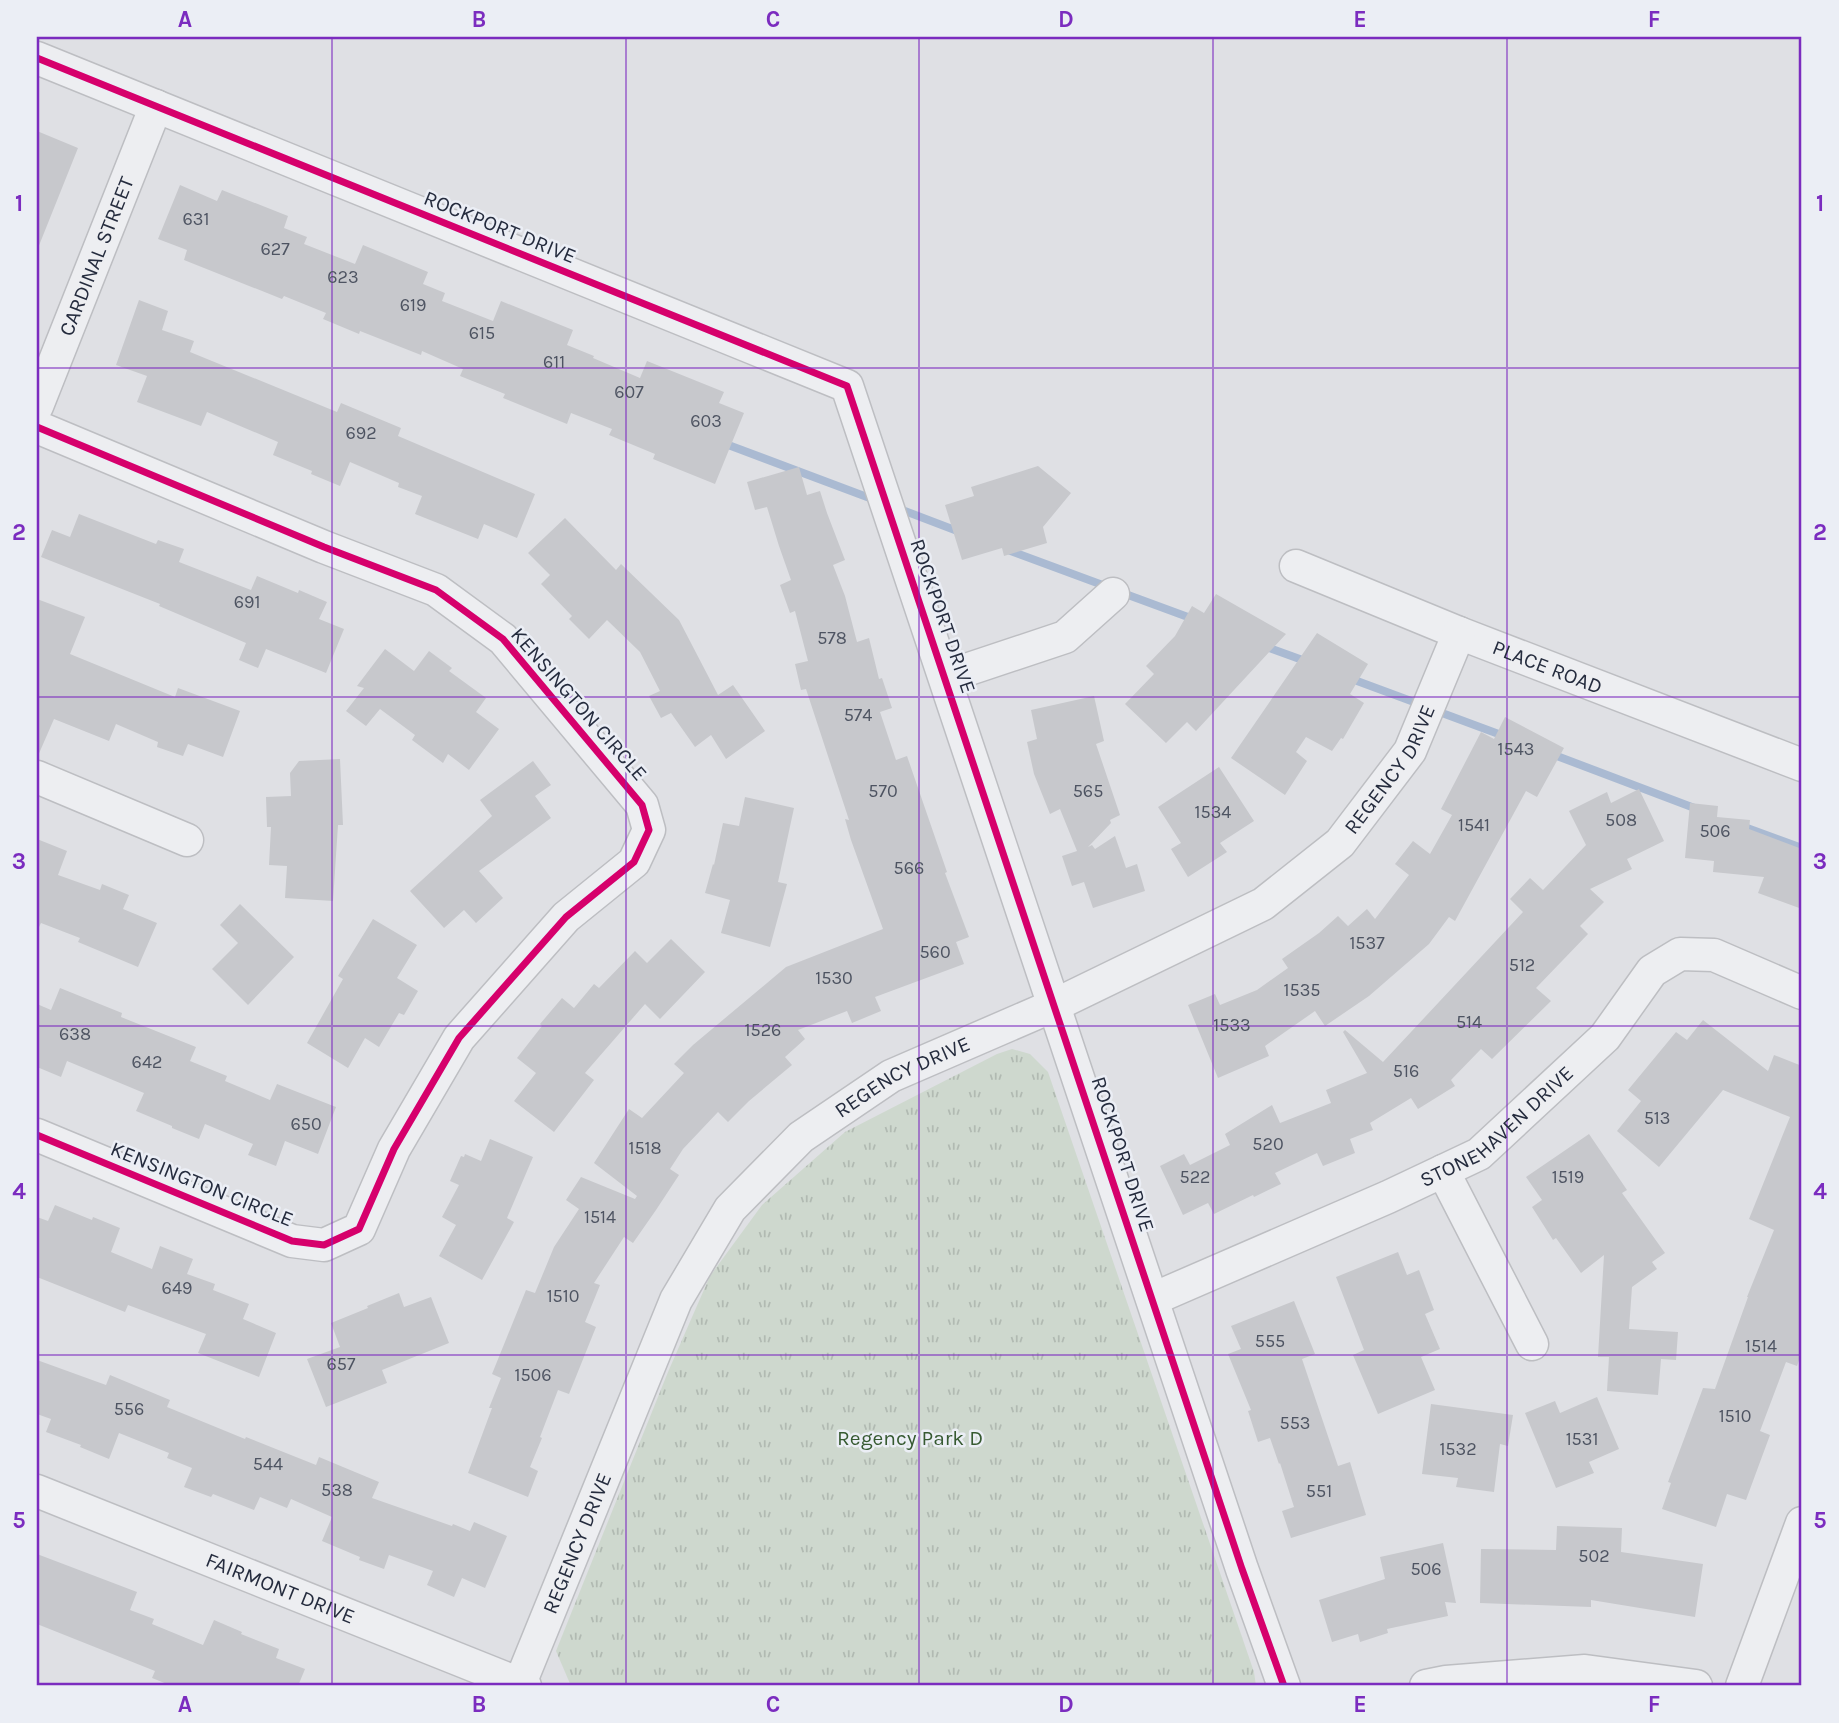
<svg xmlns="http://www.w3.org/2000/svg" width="1839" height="1723" font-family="Karla,sans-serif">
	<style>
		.grass { fill: url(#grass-tufts) }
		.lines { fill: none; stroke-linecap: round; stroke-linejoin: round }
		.stream { stroke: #aabad2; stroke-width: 8 }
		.building { fill: #c7c8cc }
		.minor-casing { stroke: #bdbec2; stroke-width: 35 }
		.minor { stroke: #edeef1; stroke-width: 32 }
		.cycleway-casing { stroke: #ebeef5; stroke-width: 11 }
		.cycleway { stroke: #d6006c; stroke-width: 7 }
		.grid { fill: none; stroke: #7b2cbf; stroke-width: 2; stroke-opacity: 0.55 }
		.labels { text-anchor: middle; stroke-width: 5; stroke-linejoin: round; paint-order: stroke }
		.number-label { font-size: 18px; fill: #4e5462 }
		.street-label { font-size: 21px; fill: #252c3e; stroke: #ebeef5 }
		.park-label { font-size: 21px; fill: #365a31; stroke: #ebeef5 }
		.neatline { fill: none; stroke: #7b2cbf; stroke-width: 2.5 }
		.grid-label { font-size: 23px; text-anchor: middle; font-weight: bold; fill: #7b2cbf }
	</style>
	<defs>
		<pattern id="grass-tufts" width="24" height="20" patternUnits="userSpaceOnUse" patternTransform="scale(1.75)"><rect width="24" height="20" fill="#ced8ce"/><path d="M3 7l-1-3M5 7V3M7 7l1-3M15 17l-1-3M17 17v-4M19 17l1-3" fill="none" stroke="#b1bab2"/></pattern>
	</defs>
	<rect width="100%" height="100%" fill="#dfe0e4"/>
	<path class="grass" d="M1012,1049L1030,1054L1048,1072L1254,1672L1256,1686H571L556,1651L668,1372L710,1276L762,1205L845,1132L997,1054Z"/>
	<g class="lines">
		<path class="stream" d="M723,443L875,500
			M897,508L960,532
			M1008,550L1108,587
			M1120,592L1196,620
			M1264,646L1308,662
			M1349,678L1422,705
			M1434,710L1504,736
			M1549,753L1697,809
			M1739,825L1802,848"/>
	</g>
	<path class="building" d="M37,131L78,148L38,248H37Z
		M180,185L217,201L222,190L288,216L284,228L307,237L304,244L355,264L363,245L428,272L423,284L445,293L442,301L493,321L501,301L573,330L567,345L594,356L593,358L640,378L647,361L724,392L719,403L744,413L715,484L653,459L655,454L609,435L612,429L571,413L567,424L503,398L505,394L460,376L463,369L422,351L421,355L360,331L359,334L323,319L326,313L284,296L282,299L184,260L187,250L158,239Z
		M139,300L168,311L162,330L194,341L190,352L337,412L341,403L401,428L398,436L535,494L517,538L484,524L478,539L415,514L422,496L398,487L399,483L350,462L340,486L311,474L312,471L273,455L278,442L207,412L201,426L137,402L147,376L116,365Z
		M1038,466L1071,493L1043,527L1047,543L1004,556L1002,548L962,560L945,505L974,496L971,487Z
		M799,467L807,495L820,491L827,513L845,560L833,565L845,596L857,642L869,638L879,679L882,678L892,708L880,712L896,760L907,756L947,872L945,873L969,937L956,942L964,964L875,997L881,1011L852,1023L847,1011L798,1030L805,1039L785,1057L792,1065L749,1101L728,1122L718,1112L683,1149L670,1169L679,1175L656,1210L633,1243L624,1237L594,1283L600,1285L585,1322L596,1327L569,1394L558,1390L540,1437L542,1438L530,1467L538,1471L528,1497L468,1473L492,1408H489L501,1378L492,1374L526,1290L535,1293L554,1247L579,1209L566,1200L581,1177L635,1199L637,1196L594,1163L629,1109L642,1118L684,1073L674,1064L693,1045L786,967L883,929L851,840L845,819L849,820L806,689L801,690L795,664L808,661L795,611L790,613L780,585L791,580L779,546L767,507L755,510L747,482Z
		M79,514L156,544L158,540L184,549L179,562L251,590L257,576L298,593L299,590L327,602L319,619L344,629L326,673L266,649L258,668L239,660L246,643L159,606L160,604L41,557L52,530L70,537Z
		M565,518L616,570L621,564L679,620L718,695L733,685L765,731L726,759L711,735L695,747L671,713L661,718L649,696L660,691L640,652L607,620L589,639L569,619L572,616L541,584L550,575L528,553Z
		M1216,594L1286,634L1196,731L1187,722L1166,743L1125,704L1154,674L1146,666L1175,636L1192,606L1204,613Z
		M37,599L85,617L70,654L175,697L178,688L240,711L223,757L188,744L183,756L157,747L158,742L116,724L109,741L54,719L37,758Z
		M1317,633L1368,664L1350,694L1364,703L1343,739L1341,738L1332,751L1306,737L1296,752L1307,761L1285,795L1231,758Z
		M385,649L414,671L429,651L452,668L449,671L486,698L476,712L499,729L469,770L448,754L443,763L412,740L415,735L380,709L366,726L346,711L364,688L357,686Z
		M1094,696L1104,741L1096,744L1120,815L1110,820L1111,823L1088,847L1092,845L1095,849L1115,836L1126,868L1137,864L1145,891L1093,908L1084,882L1072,886L1062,856L1077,851L1060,809L1050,814L1034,774L1027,742L1037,739L1031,710Z
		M1505,717L1564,748L1537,797L1526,791L1455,921L1449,917L1429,944L1369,996L1325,1026L1315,1011L1265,1046L1269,1056L1218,1078L1188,1005L1215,994L1220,1005L1257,990L1288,968L1282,959L1319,933L1338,916L1348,926L1367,909L1375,919L1409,875L1395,864L1413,841L1430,854L1452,815L1441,809L1481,732L1494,739Z
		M340,759L343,825H338L333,901L285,898L287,866L269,865L271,827H267L266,797L291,796L290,773L299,761Z
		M533,761L551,785L535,796L551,818L479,871L503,898L476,923L464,910L444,928L410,891L492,816L480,800Z
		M1219,767L1254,821L1220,843L1227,852L1188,877L1171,849L1181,843L1158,807Z
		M1639,789L1664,841L1627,859L1632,869L1590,889L1604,902L1580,926L1588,934L1536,988L1551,1001L1492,1059L1481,1049L1451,1080L1455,1086L1418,1109L1411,1098L1370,1123L1373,1130L1350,1139L1355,1153L1323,1166L1317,1153L1275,1173L1281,1184L1254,1197L1253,1195L1214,1214L1208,1203L1183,1215L1160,1166L1184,1154L1190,1165L1230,1145L1225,1134L1272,1105L1280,1123L1331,1103L1326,1090L1367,1073L1343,1032L1345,1030L1383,1062L1523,912L1510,899L1530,878L1543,890L1586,845L1569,811L1607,792L1611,803Z
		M745,797L794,808L778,882L787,884L770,947L721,933L730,900L705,893L713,864L714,865L723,823L739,826Z
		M1690,803L1718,806L1717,817L1750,820L1749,829L1802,849V909L1758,893L1764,877L1713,872L1714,861L1685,858Z
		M37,839L67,851L58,875L100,890L102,884L129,895L123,909L157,923L138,967L78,942L80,938L41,923L39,927H37Z
		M240,904L294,957L248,1005L212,969L238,943L220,925Z
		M373,919L417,945L397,978L418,991L404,1015L399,1013L379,1047L365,1038L348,1068L307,1043L343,979L338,976Z
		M671,939L705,972L660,1019L645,1004L585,1073L594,1080L554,1132L514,1101L536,1073L517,1058L542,1026L540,1024L562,998L574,1008L594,984L599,988L635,951L647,963Z
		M60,988L122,1013L121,1017L196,1047L190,1061L227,1076L225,1081L270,1100L277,1084L336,1107L318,1154L285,1141L276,1166L248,1155L253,1144L205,1124L199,1139L172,1128V1126L136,1111L144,1093L120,1083L67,1061L61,1077L37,1067V1004L51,1010Z
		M1703,1020L1768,1071L1774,1055L1802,1066V1352L1797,1366L1786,1362L1760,1431L1770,1435L1746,1500L1727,1494L1716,1527L1662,1509L1671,1483L1668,1482L1703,1388L1715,1389L1748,1297H1747L1774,1230L1749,1219L1790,1117L1723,1090L1659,1167L1617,1131L1641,1101L1628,1090L1676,1032L1687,1040Z
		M1589,1134L1627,1190L1622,1193L1665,1253L1652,1262L1657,1269L1632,1287L1629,1329L1678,1332L1676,1360L1661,1359L1658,1395L1607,1391L1609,1357H1598L1604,1255L1581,1273L1556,1238L1553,1240L1532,1207L1542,1200L1526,1177Z
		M490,1139L533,1157L507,1218L514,1222L482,1280L439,1256L456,1225L442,1217L459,1185L450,1181L461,1156L464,1157L465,1154L481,1161Z
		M55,1205L92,1220L93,1217L120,1228L111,1252L152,1269L160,1246L193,1259L187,1274L215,1284L213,1290L249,1304L243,1319L276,1333L259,1377L198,1353L206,1334L128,1305L125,1312L37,1277V1217L48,1221Z
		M1398,1252L1407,1275L1419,1270L1434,1310L1425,1314L1440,1349L1421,1357L1435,1390L1378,1414L1353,1355L1364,1350L1336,1277Z
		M399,1293L404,1307L431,1297L449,1343L382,1370L387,1383L326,1407L307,1359L340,1347L331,1323L368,1308L367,1306Z
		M1294,1301L1315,1354L1302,1359L1338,1466L1350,1462L1366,1515L1291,1538L1282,1511L1294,1507L1280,1463L1279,1464L1270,1438L1258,1442L1248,1411L1251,1410L1228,1354L1241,1349L1231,1326Z
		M37,1360L106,1385L110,1375L170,1400L167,1407L245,1439L246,1437L316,1465L319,1457L379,1482L372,1498L452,1526L453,1524L470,1531L474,1522L507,1536L485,1588L462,1578L454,1597L427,1585L433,1571L389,1555L384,1569L359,1560L360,1557L322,1541L332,1517L291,1499L287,1508L260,1497L254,1510L213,1494L211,1497L184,1487L192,1468L167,1458L169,1453L119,1433L109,1459L80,1447L81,1445L46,1432L51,1419L37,1414Z
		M1597,1397L1619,1449L1589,1462L1594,1473L1556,1488L1525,1413L1555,1401L1560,1413Z
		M1431,1404L1513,1415L1508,1446L1500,1444L1494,1492L1456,1487L1458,1478L1422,1474Z
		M1557,1526L1622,1528L1621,1552L1703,1564L1695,1617L1591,1600V1607L1480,1603L1481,1549L1556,1550Z
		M1443,1543L1456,1603L1445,1602L1448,1616L1387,1629L1388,1633L1360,1642L1358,1634L1332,1642L1319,1600L1385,1579L1380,1557Z
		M37,1554L137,1592L130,1610L154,1619L152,1624L203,1645L214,1620L242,1632L241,1634L279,1649L276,1658L305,1669L298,1686H172L152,1678L155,1671L37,1624Z"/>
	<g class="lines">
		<defs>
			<g id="minor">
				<path d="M37,58L847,386L1242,1569L1284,1686"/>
				<path id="s1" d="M37,406L156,106"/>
				<path d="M37,427L324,547L436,590L503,639L642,805L649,830L634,862L566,917L459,1038L394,1149L359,1229L324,1245L292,1241L37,1135"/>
				<path id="s2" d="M1296,566L1459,633L1802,765"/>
				<path d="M945,677L1065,637L1113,594"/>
				<path d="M37,777L187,840"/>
				<path d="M1443,1171L1532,1344"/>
				<path id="s3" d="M1153,1299L1388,1197L1479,1154L1605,1037L1652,971L1680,954L1714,955L1802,993"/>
				<path id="s4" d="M37,1491L525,1686"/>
				<path id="s5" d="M519,1686L676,1300L730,1209L801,1137L891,1076L1055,1005L1263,904L1340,843L1410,751L1459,633"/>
				<path d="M1426,1686L1446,1682L1585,1671L1696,1686"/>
				<path d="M1742,1686L1802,1523"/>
			</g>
		</defs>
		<use href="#minor" class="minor-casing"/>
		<use href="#minor" class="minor"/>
		<defs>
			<path id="cycleway" d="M37,58L847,386L1242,1569L1284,1686
				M37,427L324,547L436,590L503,639L642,805L649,830L634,862L566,917L459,1038L394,1149L359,1229L324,1245L292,1241L37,1135"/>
		</defs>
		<use href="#cycleway" class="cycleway-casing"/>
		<use href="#cycleway" class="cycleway"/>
	</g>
	<path class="grid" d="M332,37V1686M626,37V1686M919,37V1686M1213,37V1686M1507,37V1686M37,368H1802M37,697H1802M37,1026H1802M37,1355H1802"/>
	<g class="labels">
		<g class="number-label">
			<text x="196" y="225">631</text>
			<text x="275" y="255">627</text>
			<text x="343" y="283">623</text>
			<text x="413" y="311">619</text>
			<text x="482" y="339">615</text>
			<text x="554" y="368">611</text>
			<text x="629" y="398">607</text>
			<text x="706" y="427">603</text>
			<text x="361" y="439">692</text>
			<text x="247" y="608">691</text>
			<text x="832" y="644">578</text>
			<text x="858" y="721">574</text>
			<text x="1516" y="755">1543</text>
			<text x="883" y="797">570</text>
			<text x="1088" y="797">565</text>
			<text x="1213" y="818">1534</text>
			<text x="1621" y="826">508</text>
			<text x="1474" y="831">1541</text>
			<text x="1715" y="837">506</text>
			<text x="909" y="874">566</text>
			<text x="1367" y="949">1537</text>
			<text x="935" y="958">560</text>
			<text x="1522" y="971">512</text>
			<text x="834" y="984">1530</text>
			<text x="1302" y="996">1535</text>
			<text x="1469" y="1028">514</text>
			<text x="1232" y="1031">1533</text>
			<text x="763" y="1036">1526</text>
			<text x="75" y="1040">638</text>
			<text x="147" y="1068">642</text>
			<text x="1406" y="1077">516</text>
			<text x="1657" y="1124">513</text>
			<text x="306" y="1130">650</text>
			<text x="1268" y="1150">520</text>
			<text x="645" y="1154">1518</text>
			<text x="1195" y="1183">522</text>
			<text x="1568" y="1183">1519</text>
			<text x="600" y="1223">1514</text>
			<text x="177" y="1294">649</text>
			<text x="563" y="1302">1510</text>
			<text x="1270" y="1347">555</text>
			<text x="1761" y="1352">1514</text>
			<text x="341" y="1370">657</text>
			<text x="533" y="1381">1506</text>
			<text x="129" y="1415">556</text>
			<text x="1735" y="1422">1510</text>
			<text x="1295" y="1429">553</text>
			<text x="1582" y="1445">1531</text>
			<text x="1458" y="1455">1532</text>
			<text x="268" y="1470">544</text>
			<text x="337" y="1496">538</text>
			<text x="1319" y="1497">551</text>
			<text x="1594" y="1562">502</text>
			<text x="1426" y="1575">506</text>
		</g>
		<g class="street-label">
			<text transform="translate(500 227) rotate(22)" y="7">ROCKPORT DRIVE</text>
			<text dy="7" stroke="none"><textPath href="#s1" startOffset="161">CARDINAL STREET</textPath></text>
			<text transform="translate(943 616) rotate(71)" y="7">ROCKPORT DRIVE</text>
			<text dy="7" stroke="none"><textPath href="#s2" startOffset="271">PLACE ROAD</textPath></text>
			<text transform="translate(579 704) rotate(49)" y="7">KENSINGTON CIRCLE</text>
			<text dy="7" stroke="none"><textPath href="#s5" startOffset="1330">REGENCY DRIVE</textPath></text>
			<text dy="7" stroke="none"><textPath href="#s5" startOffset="742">REGENCY DRIVE</textPath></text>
			<text dy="7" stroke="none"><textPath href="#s3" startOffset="387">STONEHAVEN DRIVE</textPath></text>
			<text transform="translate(1123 1154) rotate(72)" y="7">ROCKPORT DRIVE</text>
			<text transform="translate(202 1184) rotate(22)" y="7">KENSINGTON CIRCLE</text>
			<text dy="7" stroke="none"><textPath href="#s5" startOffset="154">REGENCY DRIVE</textPath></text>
			<text dy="7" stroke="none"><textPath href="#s4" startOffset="262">FAIRMONT DRIVE</textPath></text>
		</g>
		<g class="park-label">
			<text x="910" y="1445">Regency Park D</text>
		</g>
	</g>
	<rect width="1839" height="1723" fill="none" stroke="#ebeef5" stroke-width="77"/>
	<rect x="38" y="38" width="1762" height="1646" class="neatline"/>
	<g class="grid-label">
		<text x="185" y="27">A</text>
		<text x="479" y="27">B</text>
		<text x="773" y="27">C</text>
		<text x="1066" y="27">D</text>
		<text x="1360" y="27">E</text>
		<text x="1654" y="27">F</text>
		<text x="19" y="211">1</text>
		<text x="1820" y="211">1</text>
		<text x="19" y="540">2</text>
		<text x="1820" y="540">2</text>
		<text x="19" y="869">3</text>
		<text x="1820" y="869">3</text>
		<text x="19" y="1199">4</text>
		<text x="1820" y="1199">4</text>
		<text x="19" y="1528">5</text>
		<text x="1820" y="1528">5</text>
		<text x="185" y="1712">A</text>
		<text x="479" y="1712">B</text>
		<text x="773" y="1712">C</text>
		<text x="1066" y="1712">D</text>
		<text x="1360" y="1712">E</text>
		<text x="1654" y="1712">F</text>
	</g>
</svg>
